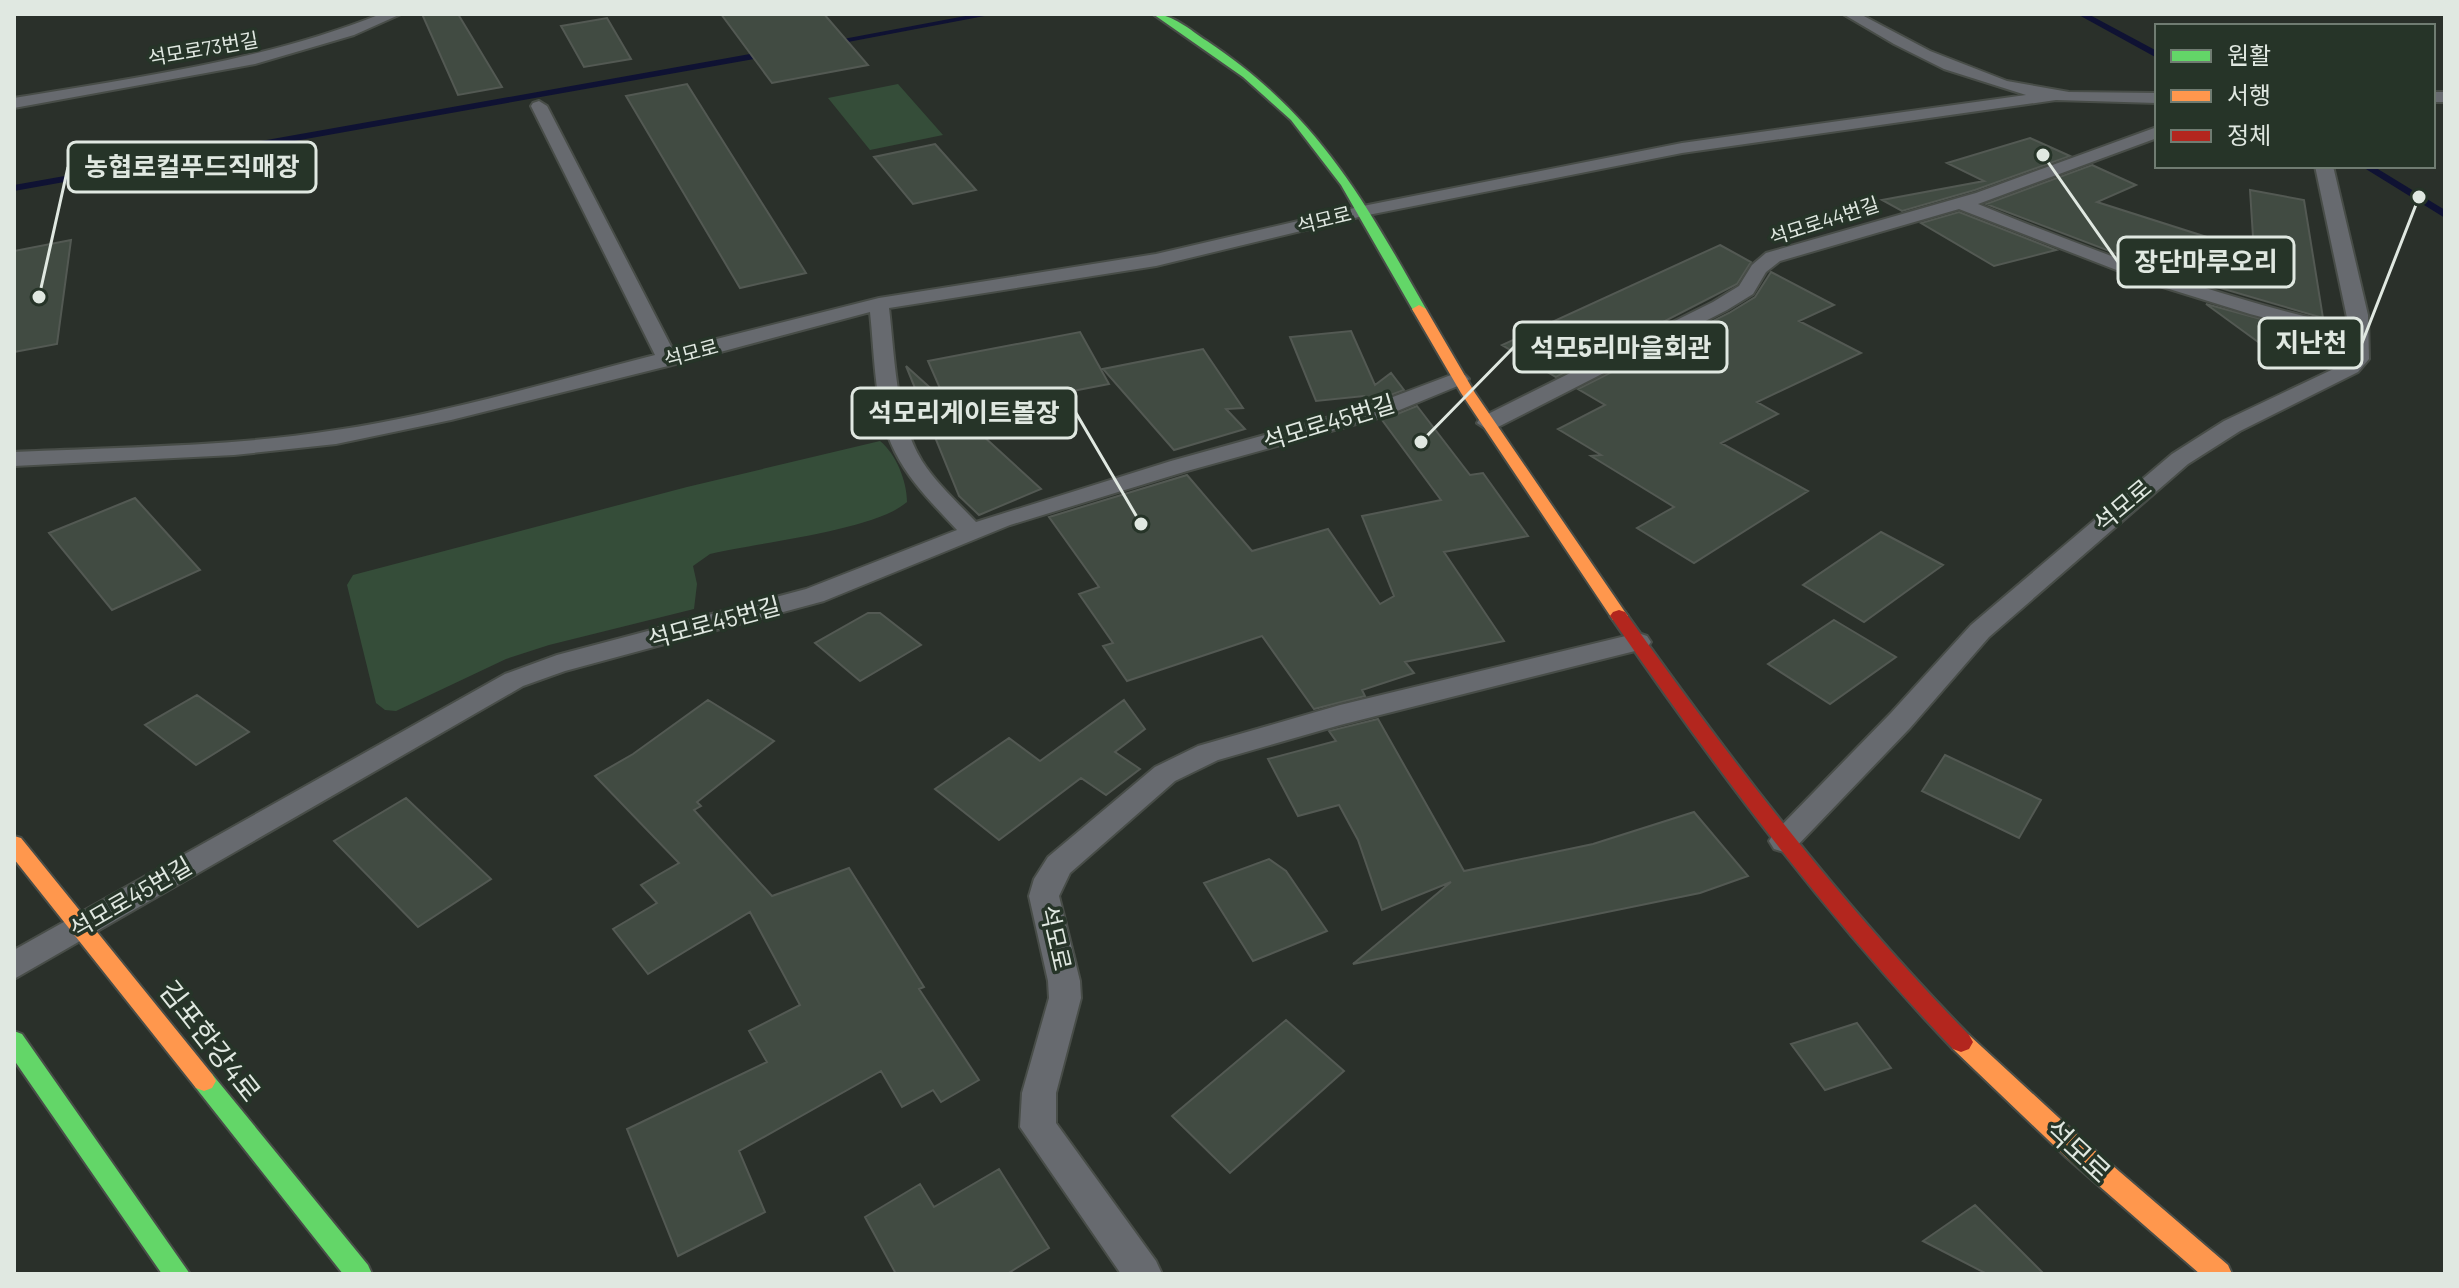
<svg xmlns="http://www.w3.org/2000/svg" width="2459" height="1288" font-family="Barlow,'Noto Sans KR',sans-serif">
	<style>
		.green { fill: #354d39 }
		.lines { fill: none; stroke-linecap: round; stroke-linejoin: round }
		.stream { fill: #0f1233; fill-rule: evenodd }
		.building { fill: #414b42; stroke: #535953; stroke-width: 2 }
		.lane-casing { stroke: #484d48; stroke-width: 4 }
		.fast-casing { stroke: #484d48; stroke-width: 4 }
		.slow-casing { stroke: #484d48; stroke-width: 4 }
		.jam-casing { stroke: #484d48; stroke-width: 4 }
		.lane { fill: #676a6f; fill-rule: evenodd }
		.fast { fill: #63d668; fill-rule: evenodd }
		.slow { fill: #ff974d; fill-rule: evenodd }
		.jam { fill: #b3261e; fill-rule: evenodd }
		.labels { text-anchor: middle; stroke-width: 7; stroke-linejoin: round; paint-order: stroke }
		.far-street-label { font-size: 20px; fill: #e0e8e1; stroke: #263428 }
		.street-label { font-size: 24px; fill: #e0e8e1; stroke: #263428 }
		.near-street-label { font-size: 28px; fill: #e0e8e1; stroke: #263428 }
		.leader { fill: none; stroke: #e0e8e1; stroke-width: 3 }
		.callout-dot { fill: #e0e8e1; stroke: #263428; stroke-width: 3 }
		.callout { fill: #263428; stroke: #e0e8e1; stroke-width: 3 }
		.callout-label { font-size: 26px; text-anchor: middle; font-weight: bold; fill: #e0e8e1 }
	</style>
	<rect width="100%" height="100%" fill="#2a302a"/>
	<path class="green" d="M898,84L943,135L870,150L828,98Z
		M880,441C896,454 907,481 907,502C874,531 759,542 710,554L693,566L697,584L694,609L549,645L506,659L396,711L385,710L376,703L347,585L353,575L687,487Z"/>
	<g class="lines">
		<path class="stream" d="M976,14H995L827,46L822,43Z
			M2077,14H2088L2157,51V58Z
			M773,50L776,51V55L14,191V185Z
			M2361,166H2373L2445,210V218Z"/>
	</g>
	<path class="building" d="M422,14H458L502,87L458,95Z
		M721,14H824L868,65L772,83Z
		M607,18L631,59L584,67L561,26Z
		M687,84L806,273L740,288L626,96Z
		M2030,138L2070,156L1975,190L1902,211L1882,200L1984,181L1947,163Z
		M935,144L976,190L913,204L874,157Z
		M2092,165L2136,185L2097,202L2254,252L2250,190L2304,200L2323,318L2162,271L1986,204Z
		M1959,212L2056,250L1994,266L1921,223Z
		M71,240L57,344L14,352V251Z
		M1720,245L1751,262L1737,284L1556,377L1502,345Z
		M1771,272L1834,305L1799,321L1861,353L1757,402L1778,414L1721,443L1808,491L1694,563L1637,528L1674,507L1591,456L1601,455L1558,429L1605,405L1578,389L1729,313L1755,297Z
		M2206,304L2327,337L2330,349L2276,355Z
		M1351,331L1375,385L1391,373L1404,390L1369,403L1364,396L1316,401L1290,337Z
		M1080,332L1109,384L958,413L1041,489L979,515L959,496L906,366L946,402L928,361Z
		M1203,349L1243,408L1226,409L1245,429L1174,450L1103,369Z
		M1417,406L1470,475L1483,473L1528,536L1444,552L1504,641L1405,662L1414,673L1362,690L1365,696L1314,709L1262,636L1127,681L1103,646L1113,643L1079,594L1099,587L1049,517L1187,475L1252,551L1328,529L1380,604L1394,596L1362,516L1441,500L1382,420Z
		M135,498L200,570L112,610L49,533Z
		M1881,532L1943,565L1864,622L1803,585Z
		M868,613H880L921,645L860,681L815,643Z
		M1834,620L1896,657L1830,704L1768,664Z
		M197,695L249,732L196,765L145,725Z
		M708,700L774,741L697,802L701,806L694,810L772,896L849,868L924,987L919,989L979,1080L941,1102L933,1090L902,1107L881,1071L739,1151L765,1212L678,1256L627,1129L767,1062L749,1031L800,1005L750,912L648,974L613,929L657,903L641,885L679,863L595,776L633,754Z
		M1124,700L1145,729L1115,752L1140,769L1106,795L1081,778L999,840L935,789L1009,738L1040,761Z
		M1378,719L1464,871L1593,844L1694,812L1748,876L1700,893L1353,964L1451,882L1382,910L1358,840L1339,805L1298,816L1268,759L1336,741L1329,731Z
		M1945,755L2041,800L2019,838L1922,791Z
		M406,798L491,879L418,927L334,841Z
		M1269,859L1286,871L1327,931L1253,961L1204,883Z
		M1286,1020L1344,1071L1230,1173L1172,1116Z
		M1857,1023L1891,1068L1825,1090L1791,1044Z
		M999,1169L1049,1248L1007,1274H896L865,1217L920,1184L934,1207Z
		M1975,1205L2044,1274H1987L1923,1241Z"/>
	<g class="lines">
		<defs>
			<path id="lane" d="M381,14H401L354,35L255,64L14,108V98C139,77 263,61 381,14Z
				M1843,14H1860L1930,51L2007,81L2069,92L2157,93V103L2056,100L1682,153L1363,216L1156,266L889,308C895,358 895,417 922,461C937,484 957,502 976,522L1171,461L1369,406L1451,375H1465L1469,379L1465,383L1385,416L1187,471L1010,525L824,601L565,671L523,686L14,979V950L505,674L557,655L806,589L957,530C934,505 910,482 895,452C874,410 875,358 870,312L668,366L451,420L336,444L234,455L14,466V452C121,447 230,447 336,430C443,414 550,382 655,355L531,106L533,103L539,101L547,106L673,350L879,298L1156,254L1363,206L1682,143L2026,95L1944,69L1894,44Z
				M2433,92H2445V102H2433Z
				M2157,127V138L1978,204C2099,254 2221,298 2349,327L2315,166H2333L2368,315L2369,359L2358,372L2240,431L2188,464L1989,637L1910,728L1794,849L1784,852L1774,849L1769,841L1774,833L1890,714L1971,625L2172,454L2224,421L2344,364L2349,358L2350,340L2250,314L2150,283L1959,209L1780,261L1766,272L1753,294L1727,310L1496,428L1488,430L1477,423L1480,418L1713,302L1739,286L1752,265L1766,253L1976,193Z
				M1638,633L1647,636L1651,642L1647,648L1340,725L1218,760L1175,781L1070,873L1059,896L1080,981L1081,998L1056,1093V1123L1156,1261L1162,1274H1121L1020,1127L1022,1093L1049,998L1048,981L1029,896L1034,879L1048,857L1155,767L1198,746L1340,705Z"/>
			<path id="fast" d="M1153,14C1173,14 1190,30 1207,41C1318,115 1362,197 1426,309L1424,312H1414L1341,185L1291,120L1243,77Z
				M14,1031L22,1034L190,1274H162L14,1060Z
				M204,1071L212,1074L368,1265L372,1274H343L196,1088L192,1081L196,1074Z"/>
			<path id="slow" d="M1419,305L1426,309L1475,393L1625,612L1628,616L1625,620H1613L1461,393L1412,309Z
				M14,836L21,838L212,1074L216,1081L212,1088L204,1091L196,1088L14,859Z
				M1961,1032L1969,1035L2084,1141L2228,1265L2232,1274H2200L2066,1157L1953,1049L1949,1042L1953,1035Z"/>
			<path id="jam" d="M1619,610L1625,612C1731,761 1841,904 1969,1035L1973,1042L1969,1049L1961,1052L1953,1049C1826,916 1717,771 1613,620L1610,616L1613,612Z"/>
		</defs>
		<use href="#lane" class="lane-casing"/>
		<use href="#fast" class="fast-casing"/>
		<use href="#slow" class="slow-casing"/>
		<use href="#jam" class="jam-casing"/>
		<use href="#lane" class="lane"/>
		<use href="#fast" class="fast"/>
		<use href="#slow" class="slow"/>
		<use href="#jam" class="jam"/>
	</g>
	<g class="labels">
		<g class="far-street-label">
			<text transform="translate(203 49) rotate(-10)" y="7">석모로73번길</text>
			<text transform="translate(1324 220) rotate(-14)" y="7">석모로</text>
			<text transform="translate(1824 221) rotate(-18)" y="7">석모로44번길</text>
			<text transform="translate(691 353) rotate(-15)" y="7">석모로</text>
		</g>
		<g class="street-label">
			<text transform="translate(1329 423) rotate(-17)" y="8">석모로45번길</text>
			<text transform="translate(2123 506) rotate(-40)" y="8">석모로</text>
			<text transform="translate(714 623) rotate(-15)" y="8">석모로45번길</text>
			<text transform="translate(131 898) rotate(-30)" y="8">석모로45번길</text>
			<text transform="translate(1055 938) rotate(77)" y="8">석모로</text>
		</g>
		<g class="near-street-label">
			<text transform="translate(210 1041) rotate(52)" y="10">김포한강4로</text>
			<text transform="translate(2078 1151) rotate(43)" y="10">석모로</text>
		</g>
	</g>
	<path class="leader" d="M39 297L68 167M2043 155L2118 262M2419 197L2362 343M1421 442L1514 347M1141 524L1076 413"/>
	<g class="callout-dot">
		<circle cx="39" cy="297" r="8"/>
		<circle cx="2043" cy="155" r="8"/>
		<circle cx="2419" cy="197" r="8"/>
		<circle cx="1421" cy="442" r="8"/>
		<circle cx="1141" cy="524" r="8"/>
	</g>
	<g class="callout">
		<rect x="68" y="142" width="248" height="50" rx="8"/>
		<rect x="2118" y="237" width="176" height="50" rx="8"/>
		<rect x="2259" y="318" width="103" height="50" rx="8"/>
		<rect x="1514" y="322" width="213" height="50" rx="8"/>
		<rect x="852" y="388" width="224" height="50" rx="8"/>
	</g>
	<g class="callout-label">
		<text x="192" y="176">농협로컬푸드직매장</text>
		<text x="2206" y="271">장단마루오리</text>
		<text x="2311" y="352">지난천</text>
		<text x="1621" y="357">석모5리마을회관</text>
		<text x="964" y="422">석모리게이트볼장</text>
	</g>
	<rect width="2459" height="1288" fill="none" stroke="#e0e8e1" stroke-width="32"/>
	<rect x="2155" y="24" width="280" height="144" fill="#263428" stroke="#707c72" stroke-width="2"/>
	<rect x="2171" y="50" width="40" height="12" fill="#63d668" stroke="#707c72" stroke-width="2"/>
	<text x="2227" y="64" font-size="24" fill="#e0e8e1">원활</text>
	<rect x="2171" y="90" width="40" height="12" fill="#ff974d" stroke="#707c72" stroke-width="2"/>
	<text x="2227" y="104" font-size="24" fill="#e0e8e1">서행</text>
	<rect x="2171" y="130" width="40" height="12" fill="#b3261e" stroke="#707c72" stroke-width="2"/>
	<text x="2227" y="144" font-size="24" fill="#e0e8e1">정체</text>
</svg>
